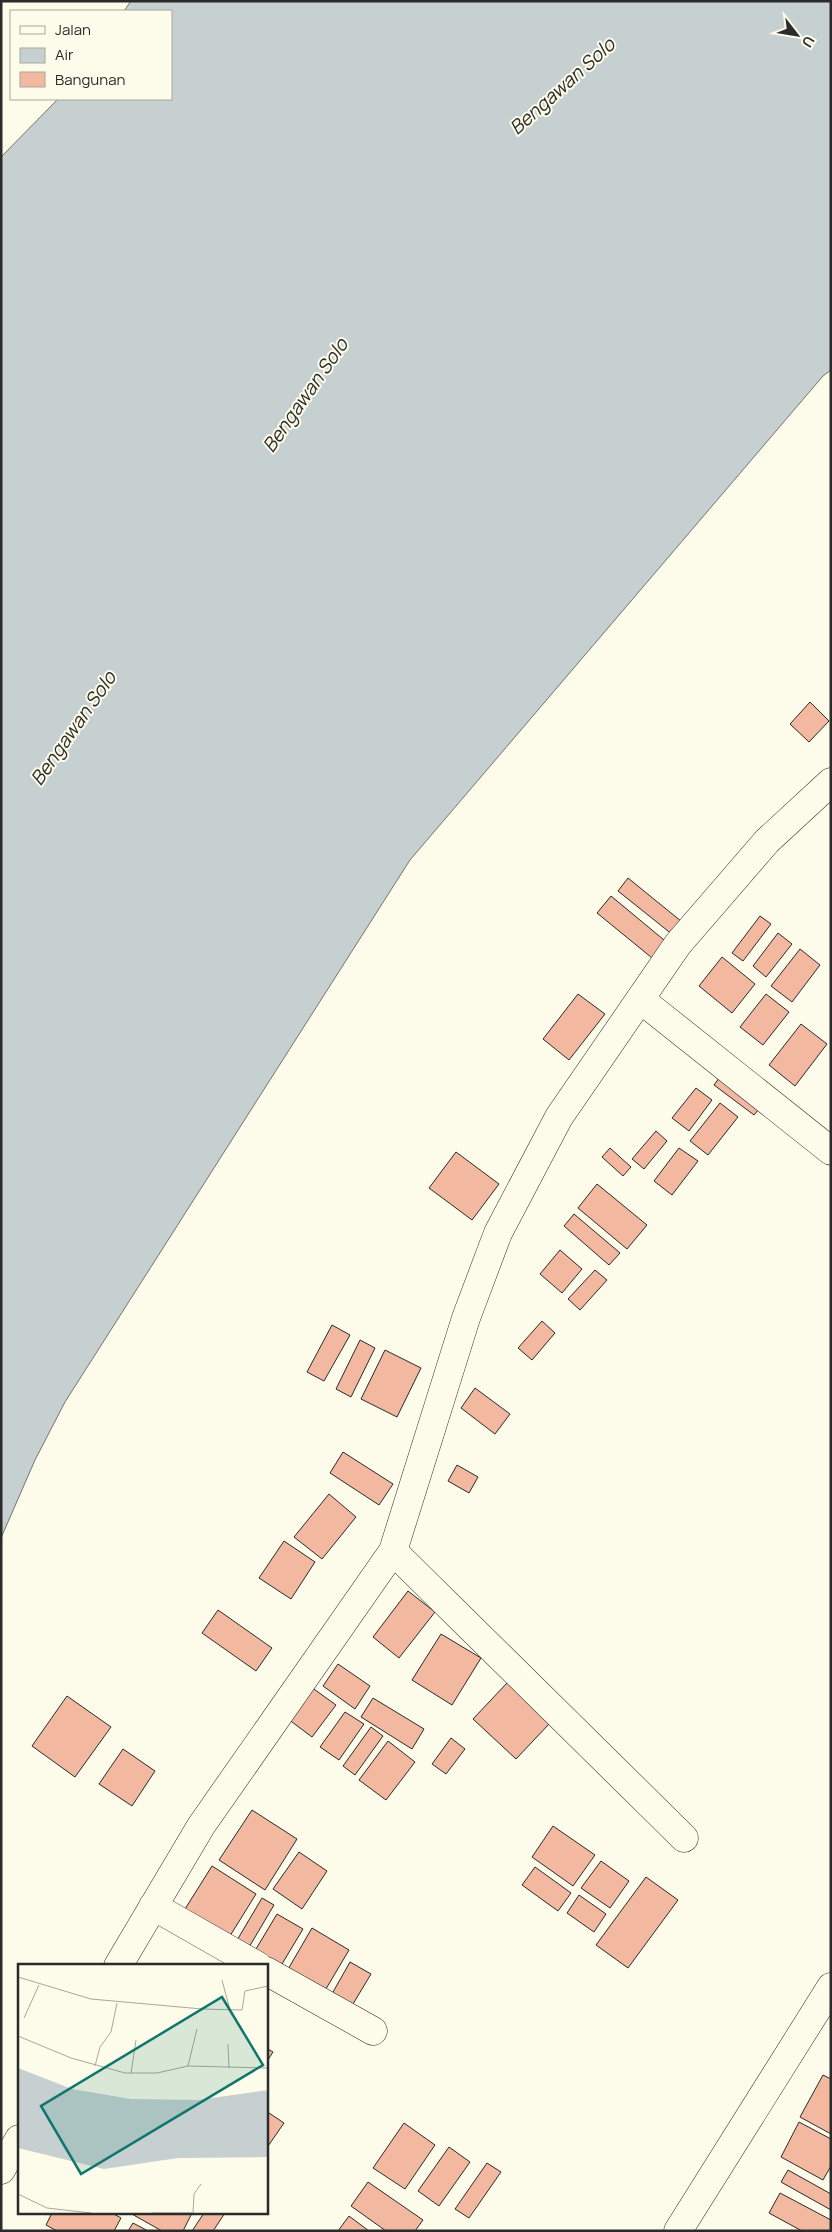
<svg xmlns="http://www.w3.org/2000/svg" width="832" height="2232" font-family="Manrope,sans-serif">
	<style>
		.water { fill: #c7d0d0; stroke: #74746e }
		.building { fill: #f2b8a0; stroke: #2b2b2b }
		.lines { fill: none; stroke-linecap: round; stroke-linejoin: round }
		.minor-casing { stroke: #2b2b2b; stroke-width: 29 }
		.minor { stroke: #fdfbea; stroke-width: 28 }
		.labels { text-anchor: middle; stroke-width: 4; stroke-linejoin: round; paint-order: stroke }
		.water-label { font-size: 19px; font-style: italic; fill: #2b2b2b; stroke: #fdfbea }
		.inset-road { fill: none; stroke: #a9a89e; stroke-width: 1 }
		.view { fill: #0f766e; fill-opacity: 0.15; stroke: #0f766e; stroke-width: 2.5 }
		.inset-edge { fill: none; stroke: #2b2b2b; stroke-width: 2.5 }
	</style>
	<rect width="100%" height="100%" fill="#fdfbea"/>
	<path class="water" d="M131,1H831V370L823,376L410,860L65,1402L35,1460L1,1538V157L58,99H171V11H124Z"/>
	<path class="building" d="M810,702L829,721L809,742L790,724Z
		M628,878L687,926L678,939L618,891Z
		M611,896L670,945L657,962L597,913Z
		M760,916L771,924L743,961L732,953Z
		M778,933L792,944L766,977L753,966Z
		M800,949L820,965L792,1002L771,986Z
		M722,957L755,984L732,1013L699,986Z
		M578,994L605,1014L569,1060L543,1039Z
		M766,994L789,1012L763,1045L740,1027Z
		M801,1024L827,1044L795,1086L769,1065Z
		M722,1074L762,1105L754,1115L714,1085Z
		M696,1088L712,1100L689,1131L672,1118Z
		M720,1103L738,1117L708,1155L690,1141Z
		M656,1131L667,1141L644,1169L632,1159Z
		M610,1148L631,1167L623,1176L602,1157Z
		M679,1148L698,1161L672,1195L654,1181Z
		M456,1152L499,1184L472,1220L429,1188Z
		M597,1184L647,1225L627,1249L578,1208Z
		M574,1214L620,1253L609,1265L564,1226Z
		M560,1250L582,1269L562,1293L540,1274Z
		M595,1270L607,1280L580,1310L568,1299Z
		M542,1321L555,1333L532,1360L518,1348Z
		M332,1325L350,1335L324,1381L307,1372Z
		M360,1340L375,1348L351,1397L336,1389Z
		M385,1350L421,1368L397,1417L361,1399Z
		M475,1388L510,1414L495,1434L461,1408Z
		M343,1452L393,1484L379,1505L330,1473Z
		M457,1465L478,1477L469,1493L448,1481Z
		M329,1494L356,1517L322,1559L294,1537Z
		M284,1541L315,1562L291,1599L259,1578Z
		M408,1591L435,1612L399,1658L373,1637Z
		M218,1610L272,1648L256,1671L202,1633Z
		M441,1634L481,1658L452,1705L412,1680Z
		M338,1664L370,1686L355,1709L323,1686Z
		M507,1683L550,1723L516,1759L473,1719Z
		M311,1687L336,1705L312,1737L288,1719Z
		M67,1696L111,1727L75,1777L32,1746Z
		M373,1698L424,1729L412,1749L361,1717Z
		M345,1712L364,1724L339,1760L320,1747Z
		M371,1727L383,1736L355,1775L343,1766Z
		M451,1738L465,1749L446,1774L432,1764Z
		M388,1741L415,1762L386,1800L359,1780Z
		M123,1749L155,1771L132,1806L99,1784Z
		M252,1810L297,1839L265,1890L219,1860Z
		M553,1826L595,1855L573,1886L532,1857Z
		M299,1852L327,1871L302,1909L273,1889Z
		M601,1861L629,1881L610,1908L581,1888Z
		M212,1866L256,1894L225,1944L180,1917Z
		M535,1867L571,1893L558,1911L522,1885Z
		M646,1877L678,1900L628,1968L596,1945Z
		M579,1895L606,1914L594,1932L567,1913Z
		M262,1898L274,1905L245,1954L233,1947Z
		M277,1914L303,1929L276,1974L250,1959Z
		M312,1928L349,1950L317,2004L280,1983Z
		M350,1962L371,1974L344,2019L324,2008Z
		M266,2048L273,2052L266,2063Z
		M823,2075L831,2079V2134L800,2117Z
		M266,2111L284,2123L266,2149Z
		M799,2122L831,2139V2166L823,2180L781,2157Z
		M404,2123L435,2145L405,2189L373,2168Z
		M449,2147L470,2162L439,2206L418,2191Z
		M487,2163L501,2172L469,2218L455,2209Z
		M788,2170L831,2194V2210L781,2182Z
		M368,2182L423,2220L415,2231H386L351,2206Z
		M780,2193L831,2220V2231H802L769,2213Z
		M52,2213H112L121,2218L114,2231H57L46,2225Z
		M130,2213H192L183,2231H162Z
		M204,2213H225L213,2231H192Z
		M349,2216L369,2231H338Z
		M133,2223L148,2231H128Z"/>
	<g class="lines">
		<defs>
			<path id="minor" d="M640,999L831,1151
				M393,1551L684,1838
				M153,1906L258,1966
				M118,1966L201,1826L393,1551L466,1318L498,1233L559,1117L678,944L767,841L831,782
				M266,1971L373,2031
				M1,2170L19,2139
				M678,2231L831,1987"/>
		</defs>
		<use href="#minor" class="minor-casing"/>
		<use href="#minor" class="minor"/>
	</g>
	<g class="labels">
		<g class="water-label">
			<text transform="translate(562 86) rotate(-42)" y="7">Bengawan Solo</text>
			<text transform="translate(305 395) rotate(-55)" y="7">Bengawan Solo</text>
			<text transform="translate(73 728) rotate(-55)" y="7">Bengawan Solo</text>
		</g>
	</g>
	<g transform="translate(18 1964)">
		<rect width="250" height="250" fill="#fdfbea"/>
		<path d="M0,104L54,125L113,135L180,136L250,126V193L160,194L86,205L0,184Z" fill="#c7d0d0"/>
		<path class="inset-road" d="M0,13L73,35L184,45L224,46L227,27L250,22M204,16L212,46M6,54L21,21M0,72L53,94L107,109H139L170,102L250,104M210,80L211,104M77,102L82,83L93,68L99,39M170,102L179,65M113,109L118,76M0,230L29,244L73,249M134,249H174M175,249L176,230L183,220"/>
		<path class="view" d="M204,33L245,101L63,210L23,142Z"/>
		<rect width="250" height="250" class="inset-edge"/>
	</g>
	<rect width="832" height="2232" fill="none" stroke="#2b2b2b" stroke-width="5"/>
	<rect x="10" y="10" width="162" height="90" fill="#fdfbea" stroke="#a9a89e"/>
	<rect x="20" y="26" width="25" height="8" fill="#fdfbea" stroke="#a9a89e"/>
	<text x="55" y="35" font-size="15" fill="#2b2b2b">Jalan</text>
	<rect x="20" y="48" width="25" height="15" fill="#c7d0d0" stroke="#a9a89e"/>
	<text x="55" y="60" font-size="15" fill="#2b2b2b">Air</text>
	<rect x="20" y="72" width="25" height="15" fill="#f2b8a0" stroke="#a9a89e"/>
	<text x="55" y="85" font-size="15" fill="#2b2b2b">Bangunan</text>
	<g transform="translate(797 35) rotate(121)" stroke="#fdfbea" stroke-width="4" paint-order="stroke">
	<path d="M0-4L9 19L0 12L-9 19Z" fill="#2b2b2b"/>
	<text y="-8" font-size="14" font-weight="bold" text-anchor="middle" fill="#2b2b2b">U</text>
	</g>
</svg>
